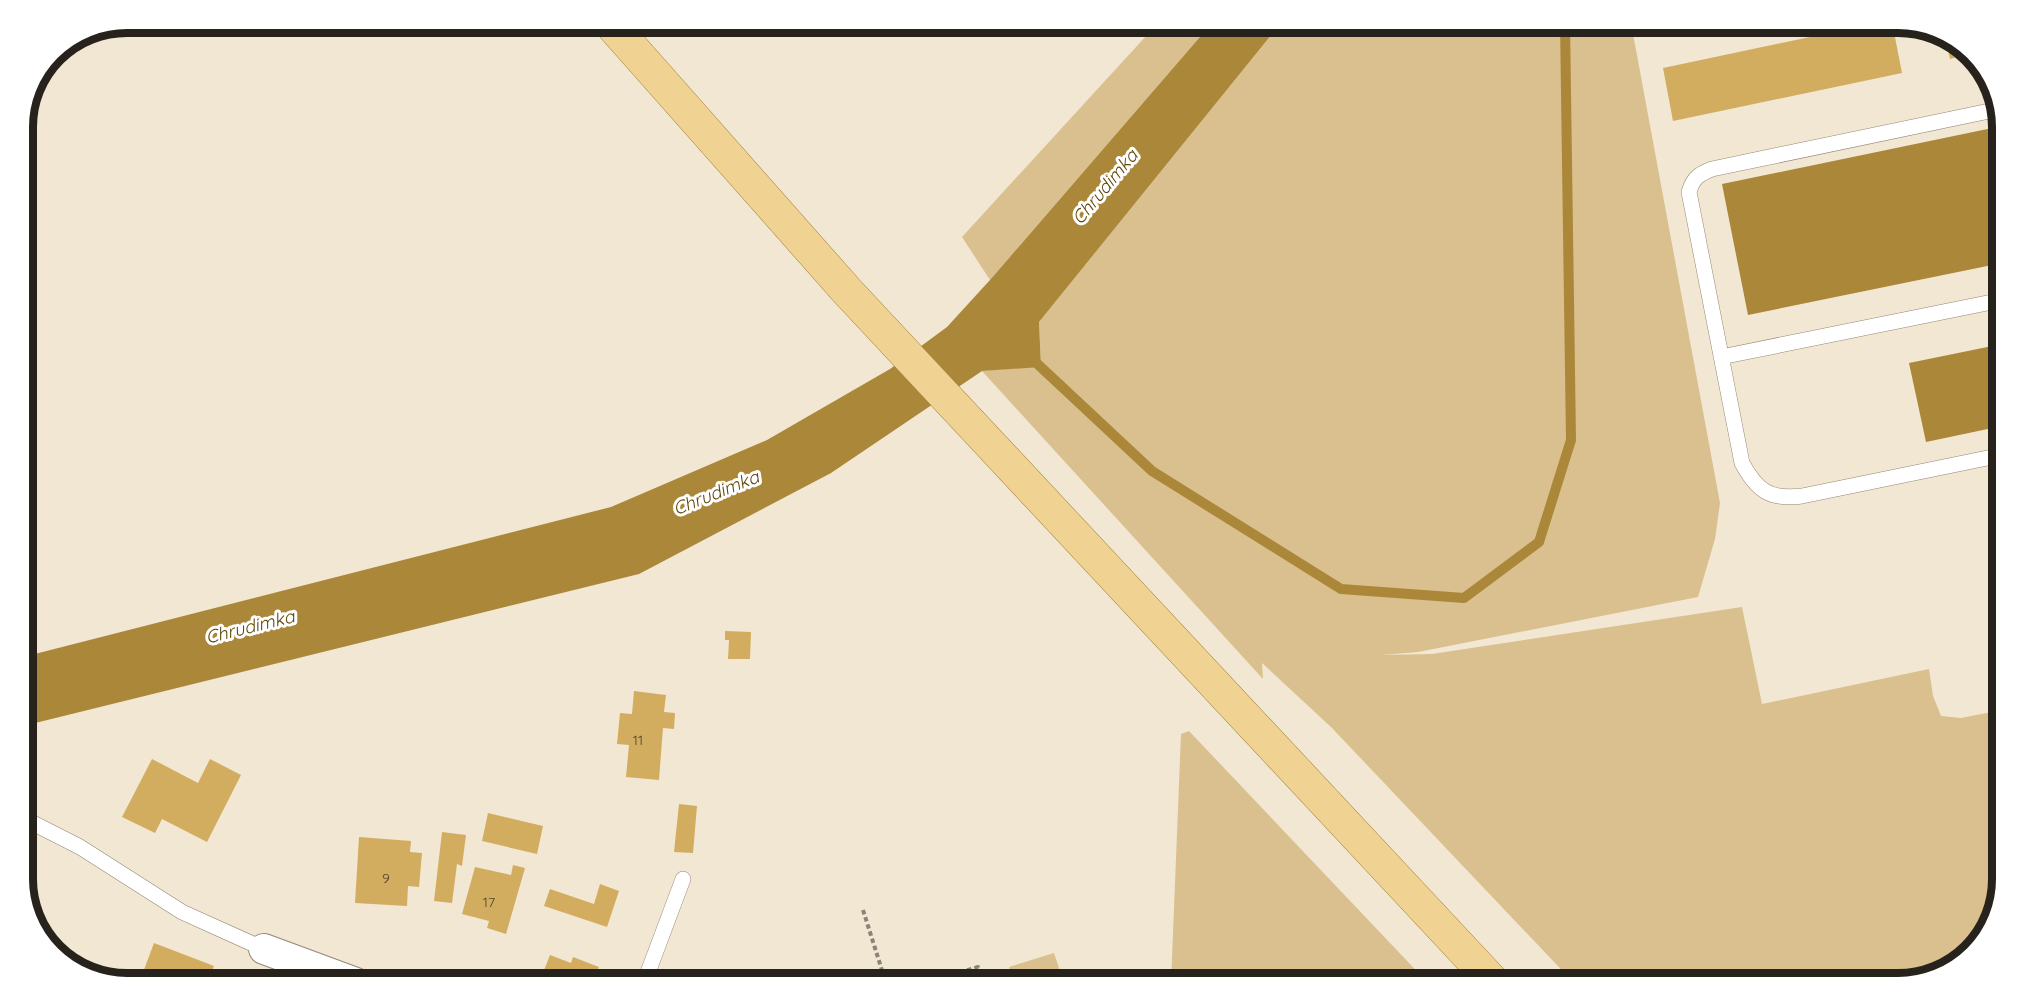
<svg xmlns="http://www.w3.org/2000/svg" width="2025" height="1006" font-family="Quicksand,sans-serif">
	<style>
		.green { fill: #d9c08e }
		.water { fill: #ab8739 }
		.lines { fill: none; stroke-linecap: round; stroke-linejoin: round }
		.stream { stroke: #ab8739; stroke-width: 10 }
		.building { fill: #d2ad60 }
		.service-casing { stroke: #928875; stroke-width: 16 }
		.minor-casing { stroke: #928875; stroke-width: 32 }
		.primary-casing { stroke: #a3833a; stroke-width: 34 }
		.path { stroke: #8b8476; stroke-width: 4; stroke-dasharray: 4.5 3; stroke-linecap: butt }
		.service { stroke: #fff; stroke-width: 15 }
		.minor { stroke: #fff; stroke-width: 30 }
		.primary { stroke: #f0d392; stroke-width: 33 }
		.labels { text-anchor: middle; stroke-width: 6; stroke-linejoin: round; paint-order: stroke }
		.number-label { font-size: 14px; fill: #52462d }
		.water-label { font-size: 18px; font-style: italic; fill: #5f4607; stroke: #fff }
		.rim { fill: none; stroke: #27231c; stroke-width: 8 }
	</style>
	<rect width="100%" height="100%" fill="#f2e7d3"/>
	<path class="green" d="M1158,23H1212L990,280L962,237Z
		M1281,23H1631L1720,503L1715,539L1698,597L1418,652L1381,655L1432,654L1742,607L1762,704L1929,669L1933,696L1941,716L1961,718L2002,710V879L1992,925L1956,966L1898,983H1574L1331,727L1262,663L1263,679L982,371L1041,366L1039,322Z
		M1189,731L1428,983H1171L1181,734Z
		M1054,953L1064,983H1015L1009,967Z"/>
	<path class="water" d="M1212,23H1281L1039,322L1041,367L982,371L831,473L639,574L23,726V657L611,507L767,440L890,369L947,327L990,280Z
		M2002,126V263L1748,315L1722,184Z
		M2002,344V426L1926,442L1909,363Z"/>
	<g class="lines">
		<path class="stream" d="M1030,357L1152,471L1341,589L1464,598L1539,542L1571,440L1565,22"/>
	</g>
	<path class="building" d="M1649,22H1693L1686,29L1673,33L1662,31Z
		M1848,22H1857L1858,28L1883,22H1892L1902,73L1673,121L1663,68L1843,30L1841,24Z
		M1944,34L1968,54L1950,59Z
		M725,631L751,632L750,659H728L729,640H725Z
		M634,691L666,695L664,712L675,713L674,729L663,728L659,780L626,777L629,745L617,744L620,713L632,714Z
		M152,759L198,783L210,759L241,775L207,842L162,819L155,833L122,817Z
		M679,804L697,806L693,853L674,852Z
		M488,813L543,826L537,854L482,841Z
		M442,832L466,835L462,866L457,864L452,903L434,901Z
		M359,837L411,841L410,852L422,853L419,887L408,886L407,906L355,903Z
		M513,865L525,868L506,934L487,928L489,921L462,914L475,867L511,875Z
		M600,884L619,891L607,927L544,906L550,889L594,904Z
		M154,943L214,966L207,983H139Z
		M550,955L571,963L573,957L599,967L596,973L617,981V983H539Z"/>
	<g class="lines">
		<defs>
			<path id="service" d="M1999,109L1712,169C1699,174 1693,178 1689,192L1742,463C1757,491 1770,500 1802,496L2002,455
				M1721,357L2002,300
				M23,818L80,847L182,912L264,949
				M644,983L683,879"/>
			<path id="minor" d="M264,949L356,983"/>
			<path id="primary" d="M609,22L847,291L1494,983"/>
		</defs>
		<use href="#service" class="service-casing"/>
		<use href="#minor" class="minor-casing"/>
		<use href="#primary" class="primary-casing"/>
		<path class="path" d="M863,910L886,983
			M924,983L978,967L982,983"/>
		<use href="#service" class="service"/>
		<use href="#minor" class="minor"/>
		<use href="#primary" class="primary"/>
	</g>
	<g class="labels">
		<g class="number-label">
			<text x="638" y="745">11</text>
			<text x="386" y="883">9</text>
			<text x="489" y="907">17</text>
		</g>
		<g class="water-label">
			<text transform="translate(1105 187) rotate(-50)" y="6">Chrudimka</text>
			<text transform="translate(716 493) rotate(-22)" y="6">Chrudimka</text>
			<text transform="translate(250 627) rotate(-14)" y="6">Chrudimka</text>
		</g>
	</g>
	<path d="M0 0H2025V1006H0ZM127 33H1898A94 94 0 0 1 1992 127V879A94 94 0 0 1 1898 973H127A94 94 0 0 1 33 879V127A94 94 0 0 1 127 33Z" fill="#fff" fill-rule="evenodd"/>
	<path class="rim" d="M127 33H1898A94 94 0 0 1 1992 127V879A94 94 0 0 1 1898 973H127A94 94 0 0 1 33 879V127A94 94 0 0 1 127 33Z"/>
</svg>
